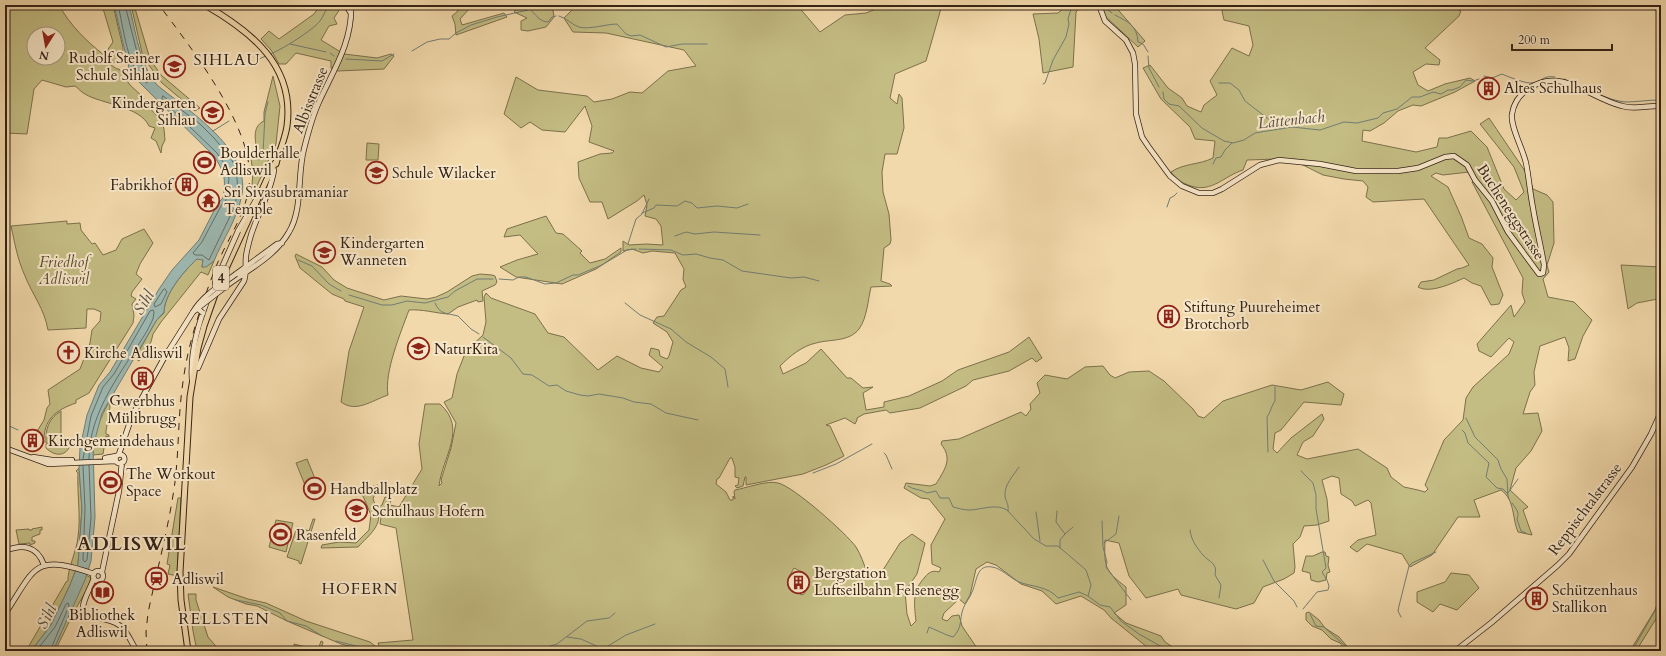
<svg xmlns="http://www.w3.org/2000/svg" width="1666" height="656" font-family="Cardo,serif">
	<style>
		.green { fill: #c3bc83; stroke: #7c704c; fill-rule: evenodd }
		.water { fill: #9db9b2; stroke: #737d74 }
		.lines { fill: none; stroke-linecap: round; stroke-linejoin: round }
		.shore { stroke: #686e64; stroke-width: 1 }
		.stream { stroke: #737d74; stroke-width: 1 }
		.secondary-casing { stroke: #342316; stroke-width: 6 }
		.primary-casing { stroke: #342316; stroke-width: 7 }
		.secondary { stroke: #f7e6c8; stroke-width: 4.5 }
		.primary { stroke: #f2d9ab; stroke-width: 5 }
		.rail { stroke: #342316; stroke-width: 1; stroke-dasharray: 7 7; stroke-linecap: butt }
		.secondary-bridge-casing { stroke: #342316; stroke-width: 6; stroke-linecap: butt }
		.secondary-bridge { stroke: #f7e6c8; stroke-width: 4.5 }
		.labels { text-anchor: middle; stroke-width: 4; stroke-linejoin: round; paint-order: stroke }
		.shield { fill: #f7e6c8; stroke: #6e5e4b; stroke-width: 1 }
		.shield-label { font-size: 14px; font-weight: bold; fill: #342316 }
		.poi-label { font-size: 15px; fill: #342316; stroke: #f7e6c8; text-anchor: start }
		.street-label { font-size: 15px; fill: #342316; stroke: #f7e6c8 }
		.park-label { font-size: 15px; font-style: italic; fill: #584931; stroke: #f7e6c8 }
		.neighbourhood-label { font-size: 16px; letter-spacing: 1px; fill: #342316; stroke: #f7e6c8 }
		.water-label { font-size: 16px; font-style: italic; fill: #545045; stroke: #f7e6c8 }
		.district-label { font-size: 19px; font-weight: bold; letter-spacing: 1px; fill: #342316; stroke: #f7e6c8 }
	</style>
	<rect width="100%" height="100%" fill="#f2d9ab"/>
	<filter id="stains"><feTurbulence type="fractalNoise" baseFrequency=".005" numOctaves="4"/><feColorMatrix values="0 0 0 0 .2 0 0 0 0 .09 0 0 0 0 .02 0 0 0 .5 -.17"/></filter>
	<radialGradient id="worn" r=".72"><stop offset=".6" stop-color="#630" stop-opacity="0"/><stop offset="1" stop-color="#630" stop-opacity=".3"/></radialGradient>
	<path class="green" d="M5,5H59C70,25 86,41 104,55L113,42L102,5H113L123,48V55L111,65L117,69H119L130,85L144,98L143,101L161,120L164,129L165,140L162,146L161,153L156,141L151,138L155,128L149,126C140,106 101,104 85,94C81,92 78,88 75,86L66,87L42,80L34,89L27,134L5,133ZM34,34H58V58H34Z
		M131,5H134L150,59L161,75L200,108L195,111L162,83L143,57Z
		M320,5H342V6L334,18L337,24L329,26L321,40L344,54L377,58L391,54L394,56L384,69L338,71L331,68V61L296,53L286,64H279L271,50L261,39L269,31L279,39L314,14Z
		M461,5H478L470,8L460,19L462,25L504,13L507,17L456,35L455,24L452,16L457,12Z
		M521,5H555L553,10L554,17L546,27L528,31L521,30V21L527,18L514,12Z
		M590,5H797L820,32L845,15L866,13L886,5H942L926,61L895,74L890,98L897,104L899,94L902,98L904,128L897,154H885L882,172L883,192L889,214L891,240L890,244L884,248L881,281L890,284L892,286L871,287C868,300 867,318 859,329C849,342 831,339 816,343C802,346 790,356 780,366L783,374L806,363L821,349L847,378H851L863,388L873,387L863,393L866,410L884,407V402L909,396L942,381L958,370L1009,352L1029,337L1042,358L1036,362L1032,358L1009,371L973,380L966,386L920,408L890,413L886,410L864,414L857,418V420L855,424L845,418L826,425L830,426L844,456L826,465L803,474L746,485V477H745L743,486L737,488L735,486L738,485L739,478L735,477V467L732,458H730L719,478L717,479L716,484L726,492L730,500H733V496L735,499L734,492L735,490C746,488 768,480 778,483C793,486 847,534 856,547C861,555 864,564 867,573L873,571L878,578L900,543L912,534L925,543L917,574L908,587L909,589L905,591L907,614L911,626L916,621C914,603 912,591 925,577C929,572 933,570 939,572L941,568L932,564L931,545L945,519L929,499L921,498L904,488L906,483L930,486L936,484C945,469 953,459 941,444L942,441L959,439L1021,412L1026,416L1031,409L1030,404L1040,393L1037,383L1045,375L1067,379L1085,367L1103,366L1110,375L1115,378L1129,372L1149,371L1164,381L1193,409L1198,416L1204,418L1223,401L1272,385L1301,390L1328,382L1344,394L1341,405L1304,402L1281,430L1275,433L1273,449L1277,453L1291,438L1322,414L1324,419L1313,436L1303,442L1297,455L1307,459L1358,449L1387,468L1391,477L1404,487L1418,490L1425,492L1428,489L1425,485L1444,440L1463,420L1466,398L1473,387L1509,354L1514,342L1509,338L1491,357L1479,351L1477,344L1511,305L1514,317L1525,302L1522,293L1523,278L1472,182L1474,179L1469,172L1443,175L1436,173L1431,176L1448,187L1461,216L1469,238L1482,244L1493,258L1492,267L1503,295L1499,304L1491,305L1481,286L1472,283L1464,278C1453,283 1430,294 1418,287L1421,282L1434,280L1457,269L1462,268L1469,265L1424,199L1373,202L1366,197L1368,187L1363,181L1344,179L1323,175L1295,161L1277,159L1247,160L1243,170C1224,176 1212,193 1191,186C1182,183 1177,180 1171,172C1184,163 1199,165 1213,158L1215,141L1195,139L1190,127L1161,99L1143,68L1150,65L1168,88L1182,98L1187,106L1201,112L1204,105L1217,95L1210,81L1232,48L1249,56L1253,45L1249,26L1224,20L1222,11L1228,5H1447L1461,11L1459,16L1425,48L1440,60L1439,65L1426,64L1413,72L1418,85L1428,91L1445,84L1470,78L1475,81L1455,92L1421,106L1413,105L1398,111L1384,123L1370,131L1363,130L1362,141L1416,152L1437,147L1439,138H1447L1471,131L1487,147L1504,189L1516,200L1524,192L1514,167L1480,124L1489,118L1529,177L1533,189L1547,195L1553,202L1554,243L1547,265L1549,272L1543,279L1548,297L1574,302L1592,320L1583,336L1575,359L1568,361L1569,348L1565,337L1540,346L1534,372L1535,385L1530,392L1523,414L1538,413L1542,431L1531,451L1516,468L1510,490L1528,507L1523,510L1532,535L1518,532C1512,518 1515,500 1501,490L1474,500L1480,517H1458L1432,555L1410,567L1402,554L1367,544L1357,552L1350,547L1358,540L1376,535L1371,503L1368,500L1355,506L1352,501L1341,494L1339,478L1332,476L1322,480L1327,499L1329,521L1317,525L1304,526L1300,537L1293,544L1295,567L1294,573L1284,579L1263,587L1254,603L1236,609L1181,595L1178,589L1146,598L1129,576L1119,543L1105,540C1104,567 1105,571 1126,587V605L1114,613L1126,623L1161,636L1165,642L1179,651H1152L1111,618L1104,610L1081,596L1056,604L1042,591L1021,584L996,565L987,562L976,569L970,595L965,604L959,599L944,613L942,619L947,621L952,616L959,615L962,626L977,648L985,651H367L341,644L287,621L257,606L246,604L228,597L213,587L248,599L266,603L306,621L370,642L380,650L378,643L413,640L396,528L380,524L381,517L380,506L382,505L385,497L391,499L390,505L399,507L422,469L419,444L425,404H440C468,429 442,457 439,486L442,483L441,480L451,448L456,423L444,402L452,398L457,374L466,351L483,335L486,322L484,297L486,293L491,298L535,314L548,333L564,337L598,370L617,356L641,368L659,372L663,367L649,355L651,348L659,350L660,356L667,359L669,356L673,342L667,332L653,323L657,317L664,316L681,290L686,287L683,279L684,269L675,253L652,251L643,253L632,249L623,251V241L629,245L646,244L663,245L661,226L656,219L645,216L647,205L644,195L637,201L608,219L602,202H590L579,178L578,162L600,154L612,153L614,151L589,142L592,126L585,106L565,132L542,130L530,122L521,128L504,114L516,77L538,90L587,96L594,102L612,99L630,92L642,93L668,71L696,66L684,50L606,33L573,32L564,18L575,7L584,10ZM794,568C803,573 805,571 810,582L804,594L801,595L794,586L790,575Z
		M1068,5H1083L1076,12L1073,67L1043,73L1039,39L1033,14L1058,13Z
		M1101,5H1114L1145,41L1138,47L1103,14Z
		M273,76L280,106L276,144L251,199L253,172L251,159L257,156V153C256,141 251,127 264,121V112Z
		M367,143L379,144L378,160H366Z
		M546,216L556,233L563,234L582,251L580,253L590,263L605,259L621,248V252L596,269L562,284L516,277L500,267L517,260L538,254L520,235L504,237L507,229Z
		M67,221V224L80,223L81,230L92,244L95,243L103,255L116,250L122,239L144,229L153,243L140,264L136,274L142,279L132,292L131,296L136,299L132,304L134,315L133,323L89,393L76,400V403C56,410 43,419 44,443L36,441V433L44,420L47,408L50,404L48,390L80,369L90,343L92,330L100,321L101,312L94,309H87L86,328L48,330C44,308 33,296 25,276C17,258 15,244 11,226Z
		M296,254L322,267L334,280L347,288L384,300L401,296L427,299L436,297L447,292L472,276L480,274L492,275L495,276L497,282L495,285L482,291L483,301L478,302L477,300L458,307L448,314C435,313 422,309 409,310C401,332 384,372 388,395C371,401 356,413 341,402L349,351L364,307L345,301L344,299L332,294L300,268L295,256Z
		M197,259H201L203,260L202,267L207,266L214,261L208,275L201,272L161,322L153,334L151,342L139,361L135,358L156,321L164,313C164,294 184,271 197,259Z
		M1621,265L1661,267V302L1658,299L1637,303L1628,309Z
		M109,402L110,407L106,431V434L109,435V437L106,436L103,454L93,455C93,436 100,418 109,402Z
		M61,411V436L63,438V442L61,437L57,435L52,436L51,444L46,443C45,429 49,418 61,411Z
		M61,443H71C67,457 55,457 46,448V444L53,446Z
		M307,459L316,481L305,485L296,463Z
		M79,468L82,509L78,564L70,585L51,625L31,651H26L66,582L68,581C67,570 77,550 78,537C81,516 77,494 78,473L76,471Z
		M378,485L373,499C374,503 376,504 377,507C384,525 369,535 358,547L321,548L322,545L339,542L356,543L369,530L371,515L363,496L355,491Z
		M178,498H181L177,576L168,574L170,565L167,564Z
		M313,519H315L301,564L299,563V561L287,557L297,527L309,531Z
		M276,520L293,523L286,552L269,547Z
		M42,527V530H40V534L32,537V541H35V543L30,545V543L19,544L16,530L29,529V530H32V529Z
		M1322,552H1325L1326,556L1329,557L1328,565L1330,572L1327,573L1326,580L1318,582L1311,580L1310,573L1302,571L1306,556H1313Z
		M1451,573L1469,575L1479,588L1457,610L1440,604L1433,612L1417,602V592L1445,582Z
		M86,575L91,578L88,587L74,612L55,651H53Z
		M1661,593V608L1659,614L1636,651H1630L1655,610Z
		M188,594H196V600L208,637L220,651H197L193,631Z
		M1309,612L1319,620L1325,628L1339,637L1351,651H1347L1340,643L1331,639L1322,630L1312,626L1306,620V613Z
		M321,641L323,642L322,646L333,650L334,647L345,649V651L295,650L294,644L318,650Z"/>
	<path class="water" d="M114,5H129C136,31 139,64 157,85C187,110 250,148 242,194C238,218 223,239 214,261L206,267H202L203,260L197,259C184,271 164,294 164,312L156,321L102,413L93,447L95,517L91,561L85,580L53,651H31L51,625L70,585L78,564L82,509L79,468L80,448L87,415L99,385L110,372L159,289L172,270L199,240L218,203L223,198C226,179 225,173 214,156L139,82L129,68Z"/>
	<g class="lines">
		<path class="shore" d="M118,5C123,24 128,74 147,83L148,80L139,60L125,5
			M163,96L200,124L214,138L230,157L236,168L238,191L234,208L209,260L202,255H195L193,253L202,242L221,206L226,200L229,179L226,166L217,153L162,100Z
			M165,289L167,292L161,304L155,307L154,304L163,290Z
			M83,459L91,416L103,387L114,374L150,311L153,310L154,312L153,319L147,331C123,371 89,410 89,459
			M83,466L85,508L83,560L85,562L87,560L91,518L89,465
			M36,651L55,627L66,604L68,603L69,606L50,651"/>
		<path class="stream" d="M1106,5L1108,10L1112,13
			M1647,5L1661,14
			M529,8C535,14 540,22 548,22L552,17L556,16
			M1115,15C1128,22 1137,25 1138,42L1143,44L1148,52
			M559,16C567,18 572,25 579,27C588,30 607,24 617,24L626,34L631,36L640,35L666,47L682,44H707
			M290,44L326,52
			M412,51L427,42L440,39H449L456,33L471,25L497,17L528,10L531,5
			M330,53L334,56
			M270,54C280,51 313,30 320,21C324,16 325,10 329,5
			M1148,56L1149,68L1159,87
			M346,59L382,61L394,54
			M255,64L261,58L266,56
			M1484,76L1492,78L1502,74C1509,77 1526,84 1533,83C1543,81 1543,75 1555,77
			M1564,79L1571,82
			M1219,83H1230L1239,90L1245,101L1267,118L1281,124V129
			M1043,84L1045,83L1053,60L1066,37L1069,24L1068,19L1071,9L1074,6L1079,5
			M1587,89C1599,94 1612,101 1626,102C1637,102 1647,100 1658,100
			M1163,92L1164,99L1169,104L1179,106L1202,128L1224,141L1233,143L1244,140L1255,133L1292,127L1320,130L1344,122L1357,123L1378,118L1383,113L1397,109L1412,97H1420L1433,92L1441,94L1448,90H1452L1460,87L1466,80L1473,81L1479,79
			M213,131L229,121
			M259,160L263,154L265,114L268,102
			M1213,164L1216,158L1221,157L1225,150L1232,143
			M1167,207L1170,198L1174,196L1177,193
			M642,213L654,208L656,205L677,206L685,201L692,203L697,208L717,206L737,208L748,204
			M675,236L686,232L695,234L714,232L760,235
			M628,244L636,219L642,214L649,199
			M639,249L671,250L683,255L696,254L710,258L723,260L742,271L791,278L804,277L819,281
			M298,260L312,266L329,284L341,291
			M499,279L513,280L519,277H526L545,284L556,283L573,275H578L602,265L627,250L636,249
			M349,295L382,305H392L407,301L425,303L448,297L455,291L477,279H493
			M435,303C440,315 447,313 458,316L471,329L479,334
			M625,303L640,315L671,329L686,342L711,357L725,369L728,387
			M483,337L511,358L523,374L532,375L549,386L557,385L566,391L580,395L588,396L599,394L623,398L634,402L651,404L666,413L698,420
			M1466,418L1475,437L1498,460L1501,469L1507,479L1508,496L1509,499
			M5,424L18,430
			M1462,430L1465,433L1468,443L1489,463L1486,477L1497,488L1503,489L1508,494
			M1268,452L1267,417C1271,412 1271,406 1275,401V387
			M884,453L886,455L892,469
			M1301,471L1313,483L1316,495V509L1326,568L1322,572L1327,580L1329,586L1328,590L1317,592L1303,609
			M813,473L836,464L872,444
			M908,486C913,490 921,489 927,493L936,491L940,498H949L953,507C958,508 963,510 969,510C981,510 995,503 1007,510L1034,539L1046,546H1058L1086,570L1091,585L1088,596L1100,605L1110,607L1121,621L1139,634L1169,651
			M1508,493L1518,479
			M1512,503C1516,509 1520,512 1517,519L1521,531L1526,533
			M1008,511C1009,503 1006,503 1005,496C1004,485 1013,476 1019,467
			M1057,511L1056,522L1065,534L1060,540V548
			M1036,512L1040,541
			M1102,521L1103,547L1107,562L1106,567L1131,600
			M1190,530C1191,540 1197,548 1203,555C1209,562 1218,563 1215,575L1221,585L1219,598
			M1065,534L1073,527
			M1104,543L1116,534L1119,516
			M1661,552L1659,555L1661,567
			M1263,560L1274,581L1294,601L1297,607
			M236,600L261,605L280,613L287,621L306,626L322,636
			M1310,614L1316,626L1324,627L1351,651
			M1401,617L1398,611L1399,606L1409,566L1412,563L1436,552
			M927,633L929,627L947,635L953,637C963,627 959,620 963,609C965,603 970,598 972,592C977,582 976,564 992,567C1001,568 1010,578 1019,582C1032,587 1048,586 1058,598L1079,592L1088,596
			M567,637L581,639L603,649L626,635L655,624
			M336,641L368,649L371,651
			M534,651L557,644L587,621L609,618L615,613
			M1632,651L1661,600"/>
		<defs>
			<path id="secondary" d="M346,5L350,12
				M1099,5L1105,21L1126,40L1133,53L1135,64L1136,114L1142,137L1148,146L1170,176L1182,186L1199,193H1213L1222,189L1260,165L1279,160L1320,164L1356,171H1398L1418,168L1445,157L1454,156L1467,165L1475,180L1492,201L1508,232L1539,274L1543,273L1544,265C1541,246 1536,227 1533,208C1530,193 1529,178 1526,163C1523,149 1510,126 1512,114C1515,93 1537,79 1557,81C1578,83 1600,101 1622,106C1635,110 1648,105 1661,106
				M238,231L256,200
				M236,274L277,244L282,243
				M225,287C247,270 275,257 289,232C303,209 297,175 304,149C308,133 312,117 319,102C333,71 353,41 351,5
				M198,368L219,319L244,281C247,272 245,264 246,256C247,249 249,242 251,235C258,213 271,192 274,170
				M192,380C190,353 198,324 208,299
				M5,448L48,464L116,461
				M119,454L132,416L164,358L193,312
				M115.5 459a4.5 4.5 0 1 1 9 0a4.5 4.5 0 1 1-9 0Z
				M33,457L52,460H72
				M105,458L116,456
				M5,551C22,544 37,545 44,565
				M93 576a5 5 0 1 1 10 0a5 5 0 1 1-10 0Z
				M102,572L119,491L122,462
				M94,578C91,587 81,603 83,611C92,620 108,617 119,625C128,631 131,643 137,651
				M5,614C36,567 33,553 94,574
				M1455,651L1491,623L1558,565L1569,554L1632,467L1651,434L1661,412"/>
			<path id="primary" d="M205,5C252,32 295,66 287,126C285,140 279,151 276,164
				M188,651L181,600L180,572L190,397L198,348L204,326L218,286L272,168L276,162"/>
		</defs>
		<use href="#secondary" class="secondary-casing"/>
		<use href="#primary" class="primary-casing"/>
		<use href="#secondary" class="secondary"/>
		<use href="#primary" class="primary"/>
		<path class="rail" d="M147,651L146,632L148,613C157,570 169,526 175,482C179,449 178,415 183,382C188,343 201,306 215,269C229,234 254,205 249,166C243,115 190,46 159,5"/>
		<defs>
			<path id="secondary-bridge" d="M225,287L217,289L215,283L238,231
				M198,309L203,313
				M193,312C203,295 221,285 236,274
				M193,312L224,288"/>
		</defs>
		<use href="#secondary-bridge" class="secondary-bridge-casing"/>
		<use href="#secondary-bridge" class="secondary-bridge"/>
	</g>
	<defs>
		<symbol id="school-ring" viewBox="-11 -11 22 22"><circle r="9.5" fill="#f7e6c8" stroke="#8f2418" stroke-width="1.5"/><path d="M0-5L7-2L0 1L-7-2ZM-4 1L0 2.5L4 1V4Q0 6-4 4Z" fill="#8f2418"/></symbol>
		<symbol id="building-ring" viewBox="-11 -11 22 22"><circle r="9.5" fill="#f7e6c8" stroke="#8f2418" stroke-width="1.5"/><path d="M-4-6H4V6H1V3H-1V6H-4ZM-2.5-4.3h1.7v1.8h-1.7ZM.8-4.3h1.7v1.8H.8ZM-2.5-1h1.7V.8h-1.7ZM.8-1h1.7V.8H.8Z" fill="#8f2418"/></symbol>
		<symbol id="stadium-ring" viewBox="-11 -11 22 22"><circle r="9.5" fill="#f7e6c8" stroke="#8f2418" stroke-width="1.5"/><path d="M0-5a6.5 5 0 1 0 0 10a6.5 5 0 1 0 0-10ZM-3.5-1.8h7v3.6h-7Z" fill="#8f2418"/></symbol>
		<symbol id="temple-ring" viewBox="-11 -11 22 22"><circle r="9.5" fill="#f7e6c8" stroke="#8f2418" stroke-width="1.5"/><path d="M0-6L5-2H3V0L6.5 2.5H4V6H1.5V3h-3V6H-4V2.5H-6.5L-3 0V-2H-5Z" fill="#8f2418"/></symbol>
		<symbol id="church-ring" viewBox="-11 -11 22 22"><circle r="9.5" fill="#f7e6c8" stroke="#8f2418" stroke-width="1.5"/><path d="M-1.2-6h2.4v3.5h3.3v2.4h-3.3V6h-2.4V-.1h-3.3v-2.4h3.3Z" fill="#8f2418"/></symbol>
		<symbol id="station-ring" viewBox="-11 -11 22 22"><circle r="9.5" fill="#f7e6c8" stroke="#8f2418" stroke-width="1.5"/><path d="M-3-6H3Q5-6 5-4V2Q5 4 3 4L4.5 6H3L1.5 4h-3L-3 6H-4.5L-3 4Q-5 4-5 2V-4Q-5-6-3-6ZM-3.5-4v3h7v-3ZM-3.5 1v1.5H-2V1ZM2 1v1.5H3.5V1Z" fill="#8f2418"/></symbol>
		<symbol id="library-ring" viewBox="-11 -11 22 22"><circle r="9.5" fill="#f7e6c8" stroke="#8f2418" stroke-width="1.5"/><path d="M-6-4Q-3-5.5-.7-3.5V5Q-3 3-6 4ZM6-4Q3-5.5 .7-3.5V5Q3 3 6 4Z" fill="#8f2418"/></symbol>
	</defs>
	<g fill-rule="evenodd">
		<use href="#school-ring" x="162" y="54" width="25" height="25"/>
		<use href="#building-ring" x="1476" y="76" width="25" height="25"/>
		<use href="#school-ring" x="200" y="100" width="25" height="25"/>
		<use href="#stadium-ring" x="192" y="150" width="25" height="25"/>
		<use href="#school-ring" x="364" y="160" width="25" height="25"/>
		<use href="#building-ring" x="174" y="172" width="25" height="25"/>
		<use href="#temple-ring" x="196" y="188" width="25" height="25"/>
		<use href="#school-ring" x="312" y="240" width="25" height="25"/>
		<use href="#building-ring" x="1156" y="304" width="25" height="25"/>
		<use href="#school-ring" x="406" y="336" width="25" height="25"/>
		<use href="#church-ring" x="56" y="340" width="25" height="25"/>
		<use href="#building-ring" x="130" y="366" width="25" height="25"/>
		<use href="#building-ring" x="20" y="428" width="25" height="25"/>
		<use href="#stadium-ring" x="98" y="470" width="25" height="25"/>
		<use href="#stadium-ring" x="302" y="476" width="25" height="25"/>
		<use href="#school-ring" x="344" y="498" width="25" height="25"/>
		<use href="#stadium-ring" x="268" y="522" width="25" height="25"/>
		<use href="#station-ring" x="144" y="566" width="25" height="25"/>
		<use href="#building-ring" x="786" y="570" width="25" height="25"/>
		<use href="#library-ring" x="90" y="580" width="25" height="25"/>
		<use href="#building-ring" x="1524" y="586" width="25" height="25"/>
	</g>
	<g class="labels">
		<rect class="shield" x="213" y="266" width="16" height="24" rx="3"/>
		<g class="shield-label">
			<text x="221" y="283">4</text>
		</g>
		<g class="poi-label">
			<text x="160" y="63" text-anchor="end">Rudolf Steiner<tspan x="160" dy="17">Schule Sihlau</tspan></text>
			<text x="1504" y="93">Altes Schulhaus</text>
			<text x="196" y="108" text-anchor="end">Kindergarten<tspan x="196" dy="17">Sihlau</tspan></text>
			<text x="220" y="158">Boulderhalle<tspan x="220" dy="17">Adliswil</tspan></text>
			<text x="392" y="178">Schule Wilacker</text>
			<text x="172" y="190" text-anchor="end">Fabrikhof</text>
			<text x="224" y="197">Sri Sivasubramaniar<tspan x="224" dy="17">Temple</tspan></text>
			<text x="340" y="248">Kindergarten<tspan x="340" dy="17">Wanneten</tspan></text>
			<text x="1184" y="312">Stiftung Puureheimet<tspan x="1184" dy="17">Brotchorb</tspan></text>
			<text x="434" y="354">NaturKita</text>
			<text x="84" y="358">Kirche Adliswil</text>
			<text x="142" y="406" text-anchor="middle">Gwerbhus<tspan x="142" dy="17">Mülibrugg</tspan></text>
			<text x="48" y="446">Kirchgemeindehaus</text>
			<text x="126" y="479">The Workout<tspan x="126" dy="17">Space</tspan></text>
			<text x="330" y="494">Handballplatz</text>
			<text x="372" y="516">Schulhaus Hofern</text>
			<text x="296" y="540">Rasenfeld</text>
			<text x="814" y="578">Bergstation<tspan x="814" dy="17">Luftseilbahn Felsenegg</tspan></text>
			<text x="172" y="584">Adliswil</text>
			<text x="1552" y="595">Schützenhaus<tspan x="1552" dy="17">Stallikon</tspan></text>
			<text x="102" y="620" text-anchor="middle">Bibliothek<tspan x="102" dy="17">Adliswil</tspan></text>
		</g>
		<g class="street-label">
			<text transform="translate(310 100) rotate(-68)" y="5">Albisstrasse</text>
			<text transform="translate(1511 212) rotate(57)" y="5">Bucheneggstrasse</text>
			<text transform="translate(1585 509) rotate(-53)" y="5">Reppischtalstrasse</text>
		</g>
		<g class="park-label">
			<text x="64" y="267">Friedhof<tspan x="64" dy="17">Adliswil</tspan></text>
		</g>
		<g class="neighbourhood-label">
			<text x="227" y="65">SIHLAU</text>
			<text x="360" y="594">HOFERN</text>
			<text x="224" y="624">RELLSTEN</text>
		</g>
		<g class="water-label">
			<text transform="translate(1291 119) rotate(-6)" y="6">Lättenbach</text>
			<text transform="translate(143 302) rotate(-59)" y="6">Sihl</text>
			<text transform="translate(46 616) rotate(-63)" y="6">Sihl</text>
		</g>
		<g class="district-label">
			<text x="132" y="550">ADLISWIL</text>
		</g>
	</g>
	<rect width="1666" height="656" fill="none" stroke="#f2d9ab" stroke-width="20"/>
	<rect x="6" y="6" width="1654" height="644" fill="none" stroke="#342316" stroke-width="2"/>
	<rect x="10" y="10" width="1646" height="636" fill="none" stroke="#342316"/>
	<g transform="translate(46 46) rotate(191)"><circle r="19" fill="#f7e6c8" stroke="#a99881"/>
	<path d="M0-3L7 15L0 10L-7 15Z" fill="#8f2418"/>
	<text y="-6" font-size="11" font-weight="bold" text-anchor="middle" fill="#342316">N</text>
	</g>
	<path d="M1512 44v6h100v-6" fill="none" stroke="#342316" stroke-width="2"/>
	<text x="1518" y="44" font-size="12" fill="#342316" stroke="#f7e6c8" stroke-width="3" paint-order="stroke">200 m</text>
	<rect width="100%" height="100%" filter="url(#stains)"/>
	<rect width="100%" height="100%" fill="url(#worn)"/>
</svg>
